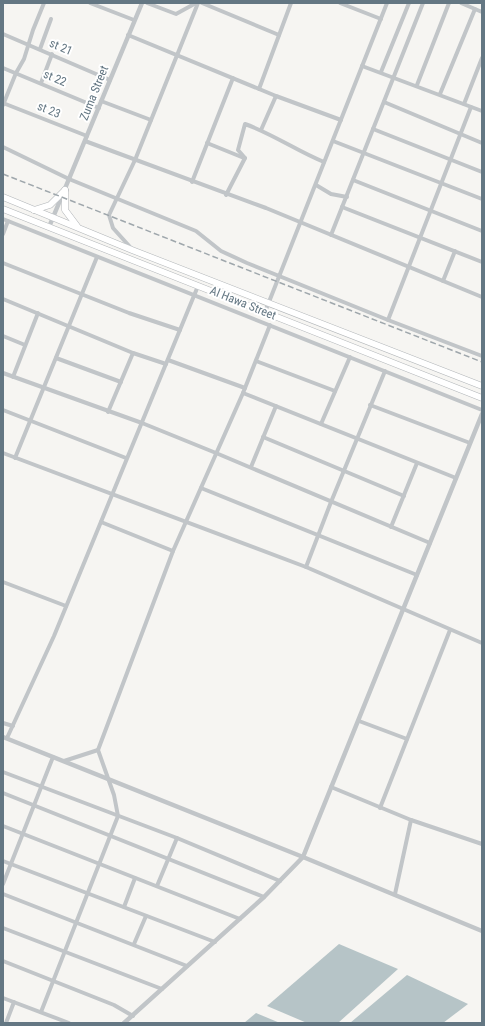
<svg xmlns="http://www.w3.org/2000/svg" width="485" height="1026" font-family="'Roboto Condensed',sans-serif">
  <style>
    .water { fill: #b6c4c7 }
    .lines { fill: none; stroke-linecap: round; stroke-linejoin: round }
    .trunk-casing { stroke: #b2b6b9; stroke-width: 7 }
    .minor { stroke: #c1c5c8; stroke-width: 4 }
    .tertiary { stroke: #c1c5c8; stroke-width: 4.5 }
    .trunk { stroke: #fff; stroke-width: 6 }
    .rail { stroke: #9fa7ac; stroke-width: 1.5; stroke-dasharray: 6 3; stroke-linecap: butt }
    .labels { text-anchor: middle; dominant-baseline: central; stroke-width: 4; stroke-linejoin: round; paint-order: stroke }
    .street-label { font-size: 12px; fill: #647783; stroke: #fff }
  </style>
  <rect width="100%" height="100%" fill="#f6f5f2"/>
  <g class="water">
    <polygon points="339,944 398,969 338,1023 307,1023 267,1006"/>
    <polygon points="407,975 468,1004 443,1023 350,1023"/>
    <polygon points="256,1013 280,1023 244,1023"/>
  </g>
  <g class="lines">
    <g class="trunk-casing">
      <g id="trunk">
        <polyline points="65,190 65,210 77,226"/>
        <polyline points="3,197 132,250 482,386"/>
        <polyline points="3,209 482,398"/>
        <polyline points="34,210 50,205 65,190"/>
      </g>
    </g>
    <g class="minor">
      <polyline points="90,3 134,20"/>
      <polyline points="147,3 176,14 196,3"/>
      <polyline points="202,3 279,35"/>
      <polyline points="340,3 381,19"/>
      <polyline points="461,3 482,12"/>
      <polyline points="3,34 110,80"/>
      <polyline points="128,35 276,96 341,120"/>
      <polyline points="40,49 51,19"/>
      <polyline points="362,66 482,111"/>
      <polyline points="3,68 99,108"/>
      <polyline points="381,72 409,3"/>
      <polyline points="41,83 52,54"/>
      <polyline points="417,85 449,3"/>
      <polyline points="259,89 291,3"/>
      <polyline points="440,94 475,9"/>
      <polyline points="101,101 151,120"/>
      <polyline points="384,102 482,143"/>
      <polyline points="3,103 87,136"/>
      <polyline points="464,104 482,58"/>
      <polyline points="3,105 16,73 24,59 33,30 44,3"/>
      <polyline points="373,129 482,172"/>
      <polyline points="261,130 276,96"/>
      <polyline points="85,141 266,208 482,297"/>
      <polyline points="333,141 482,199"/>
      <polyline points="207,143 244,158"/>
      <polyline points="3,147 69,179 196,231 221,251 247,263 388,320 482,356"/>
      <path d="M245,158L238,150L245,124C273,134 297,151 324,162"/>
      <polyline points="353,180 482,231"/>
      <polyline points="192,182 233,78"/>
      <polyline points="316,185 331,194 347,197"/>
      <polyline points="226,195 245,158"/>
      <polyline points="342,207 482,262"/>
      <polyline points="3,219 482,410"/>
      <polyline points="3,234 8,221"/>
      <polyline points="331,235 423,3"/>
      <polyline points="131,248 113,228 109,215 135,160 198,3"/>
      <polyline points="3,263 129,313 180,330"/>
      <polyline points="443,281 455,251"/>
      <polyline points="3,299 133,353 166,364"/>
      <polyline points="265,312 387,3"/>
      <polyline points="388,320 471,107"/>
      <polyline points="3,336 25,345"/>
      <polyline points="56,358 121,382"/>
      <polyline points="168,360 245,388"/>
      <polyline points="256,361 335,391"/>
      <polyline points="3,373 142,423 216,453 430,543"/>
      <polyline points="13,377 38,313"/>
      <polyline points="243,393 456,478"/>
      <polyline points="370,405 470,443"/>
      <polyline points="3,410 126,458"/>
      <polyline points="108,412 133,353"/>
      <polyline points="321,424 350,357"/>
      <polyline points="263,437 404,496"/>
      <polyline points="3,453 306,567 482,643"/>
      <polyline points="15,458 97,257"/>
      <polyline points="251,467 276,406"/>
      <polyline points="201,488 417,575"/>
      <polyline points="101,522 173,551"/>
      <polyline points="391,527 417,463"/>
      <polyline points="306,567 331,502 385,371"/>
      <polyline points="3,582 66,606"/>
      <polyline points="359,721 407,739"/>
      <polyline points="3,723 13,726"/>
      <polyline points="7,738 54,636 198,286"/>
      <polyline points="64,761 98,750"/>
      <polyline points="3,772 177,838 280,881"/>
      <polyline points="331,787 411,820 482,844"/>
      <polyline points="3,793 264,897"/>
      <polyline points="380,808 450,630"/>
      <polyline points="3,826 240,919"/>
      <polyline points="3,861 215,942"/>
      <polyline points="3,884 53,757"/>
      <polyline points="157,886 177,838"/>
      <polyline points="3,894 187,966"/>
      <polyline points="395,894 411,820"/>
      <polyline points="124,907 135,878"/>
      <polyline points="3,928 162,989"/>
      <polyline points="134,944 146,916"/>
      <polyline points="3,961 114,1005 133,1016"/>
      <polyline points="3,998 69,1023"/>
      <polyline points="41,1012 118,816 114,795 98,750 173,551 243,393 270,325"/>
      <polyline points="6,1023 14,1002"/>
    </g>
    <g class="tertiary">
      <polyline points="49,227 142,3"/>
      <polyline points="3,737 303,857 482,931"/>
      <polyline points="124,1023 264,897 303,857 482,414"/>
    </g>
    <use href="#trunk" class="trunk"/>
    <polyline class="rail" points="3,174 482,362"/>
  </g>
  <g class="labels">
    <g class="street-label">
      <text transform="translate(61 47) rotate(23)">st 21</text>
      <text transform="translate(55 78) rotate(23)">st 22</text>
      <text transform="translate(94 93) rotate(-68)">Zuma Street</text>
      <text transform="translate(49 110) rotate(22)">st 23</text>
      <text transform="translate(243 303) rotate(22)">Al Hawa Street</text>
    </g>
  </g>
  <rect width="485" height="1026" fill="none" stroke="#647783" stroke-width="8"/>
</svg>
